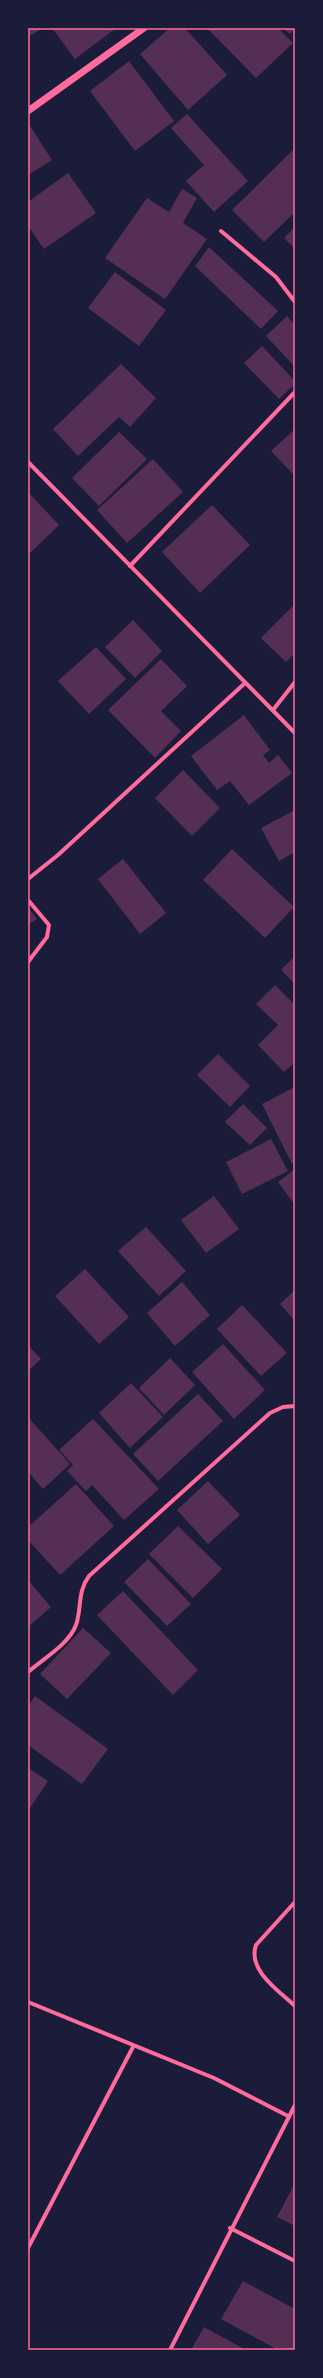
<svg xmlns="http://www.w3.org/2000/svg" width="323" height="2378" font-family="'Source Sans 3',sans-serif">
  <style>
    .building { fill: #542f53 }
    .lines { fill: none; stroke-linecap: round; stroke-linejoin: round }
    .minor { stroke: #ff6b9d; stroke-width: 4 }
    .tertiary { stroke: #ff6b9d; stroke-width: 7 }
    .neatline { fill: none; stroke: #ff6b9d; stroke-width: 1.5 }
  </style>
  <rect width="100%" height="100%" fill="#1b1b3a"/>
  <g class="building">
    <polygon points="28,28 43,28 28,37"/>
    <polygon points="52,28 116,28 75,59"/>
    <polygon points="170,28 185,28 227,75 188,110 140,54"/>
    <polygon points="207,28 278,28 293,43 256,78"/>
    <polygon points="283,28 295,28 295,29 290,34"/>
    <polygon points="129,61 174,121 135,151 90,91"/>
    <polygon points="187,114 248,181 214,212 186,181 204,165 171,128"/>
    <polygon points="30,126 52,160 28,175 28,127"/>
    <polygon points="295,148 295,212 264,242 232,210"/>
    <polygon points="68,173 96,213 44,249 28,226 28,202"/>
    <polygon points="182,189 197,198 183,223 207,239 165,299 105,258 147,198 169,212"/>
    <polygon points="295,227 295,249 284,238"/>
    <polygon points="209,247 278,311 261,329 195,266"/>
    <polygon points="115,272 166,310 139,346 88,308"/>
    <polygon points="287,316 295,325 295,367 266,336"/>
    <polygon points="262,346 295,381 295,384 279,399 244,363"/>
    <polygon points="121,364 156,398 130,427 119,417 78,456 53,429"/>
    <polygon points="295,429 295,476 271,451"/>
    <polygon points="119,432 147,459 99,506 72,478"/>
    <polygon points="153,459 183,492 127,543 97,510"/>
    <polygon points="28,492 59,525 28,555"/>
    <polygon points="212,505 250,545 200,593 162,552"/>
    <polygon points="295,604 295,653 286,662 261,638"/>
    <polygon points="133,620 162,651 135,678 105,647"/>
    <polygon points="96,647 126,679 89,714 58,681"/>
    <polygon points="161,659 187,686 161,711 181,731 155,758 108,710"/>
    <polygon points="244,715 270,750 263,755 269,763 278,755 292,773 249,805 230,781 217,790 191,756"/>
    <polygon points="183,770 220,808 192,836 155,798"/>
    <polygon points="295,810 295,852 279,861 261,828"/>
    <polygon points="232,849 294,907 265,938 203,880"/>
    <polygon points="123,859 166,913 140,934 98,879"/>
    <polygon points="28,907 37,919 28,925"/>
    <polygon points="295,956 295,984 281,970"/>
    <polygon points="275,985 295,1005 295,1062 284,1072 258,1045 278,1025 256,1004"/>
    <polygon points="218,1054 250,1086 230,1107 197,1075"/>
    <polygon points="295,1087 295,1163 292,1164 262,1104"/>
    <polygon points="243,1104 267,1128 250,1145 225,1122"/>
    <polygon points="271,1139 288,1171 242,1194 226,1162"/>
    <polygon points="295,1169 295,1205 278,1182"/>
    <polygon points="214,1196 239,1229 206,1253 181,1220"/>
    <polygon points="146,1227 186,1271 159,1296 118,1251"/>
    <polygon points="85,1269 129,1317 99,1344 55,1296"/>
    <polygon points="182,1282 210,1315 175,1346 147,1313"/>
    <polygon points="295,1290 295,1321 280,1304"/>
    <polygon points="242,1305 287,1353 261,1376 217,1329"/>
    <polygon points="223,1344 265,1390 234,1419 192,1372"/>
    <polygon points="28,1345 41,1359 28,1371"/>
    <polygon points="170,1358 195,1385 164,1415 139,1388"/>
    <polygon points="131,1383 163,1417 130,1448 99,1413"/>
    <polygon points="198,1394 223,1421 158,1481 133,1454"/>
    <polygon points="28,1417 70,1464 43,1489 28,1472"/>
    <polygon points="93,1419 159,1489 124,1520 92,1485 86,1491 67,1471 73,1465 59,1450"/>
    <polygon points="208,1481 240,1515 208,1544 177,1510"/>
    <polygon points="76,1484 114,1526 60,1575 28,1540 28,1527"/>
    <polygon points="178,1526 222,1569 193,1598 149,1554"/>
    <polygon points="148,1559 191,1604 167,1626 124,1582"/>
    <polygon points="28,1580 51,1607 28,1627"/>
    <polygon points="123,1591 198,1670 173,1695 97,1615"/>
    <polygon points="83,1628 111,1653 67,1699 40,1674"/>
    <polygon points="35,1696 108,1749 82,1784 28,1745 28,1706"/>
    <polygon points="28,1768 48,1781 28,1811"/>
    <polygon points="295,2183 295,2226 277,2217"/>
    <polygon points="243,2281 295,2309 295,2350 278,2350 221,2319"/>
    <polygon points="204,2327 246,2350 191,2350"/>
  </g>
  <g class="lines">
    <g class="minor">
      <polyline points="221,231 276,277 295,302"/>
      <polyline points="28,462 295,733"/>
      <polyline points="130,566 295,392"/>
      <polyline points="273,710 295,682"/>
      <polyline points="28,879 58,855 245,683"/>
      <polyline points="28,900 49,925 47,937 28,962"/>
      <path d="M28,1672C43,1659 69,1644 76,1625C82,1608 77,1592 89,1576L270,1413L283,1407L295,1406"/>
      <path d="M295,1902L256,1945C247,1970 279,1991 295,2006"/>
      <polyline points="28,2002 214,2078 288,2116"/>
      <polyline points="230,2228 295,2261"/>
      <polyline points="28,2248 133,2047"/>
      <polyline points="170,2350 295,2105"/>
    </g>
    <polyline class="tertiary" points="28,111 144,28"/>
  </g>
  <rect width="323" height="2378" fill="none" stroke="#1b1b3a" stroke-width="58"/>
  <rect x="29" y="29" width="265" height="2320" class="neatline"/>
</svg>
